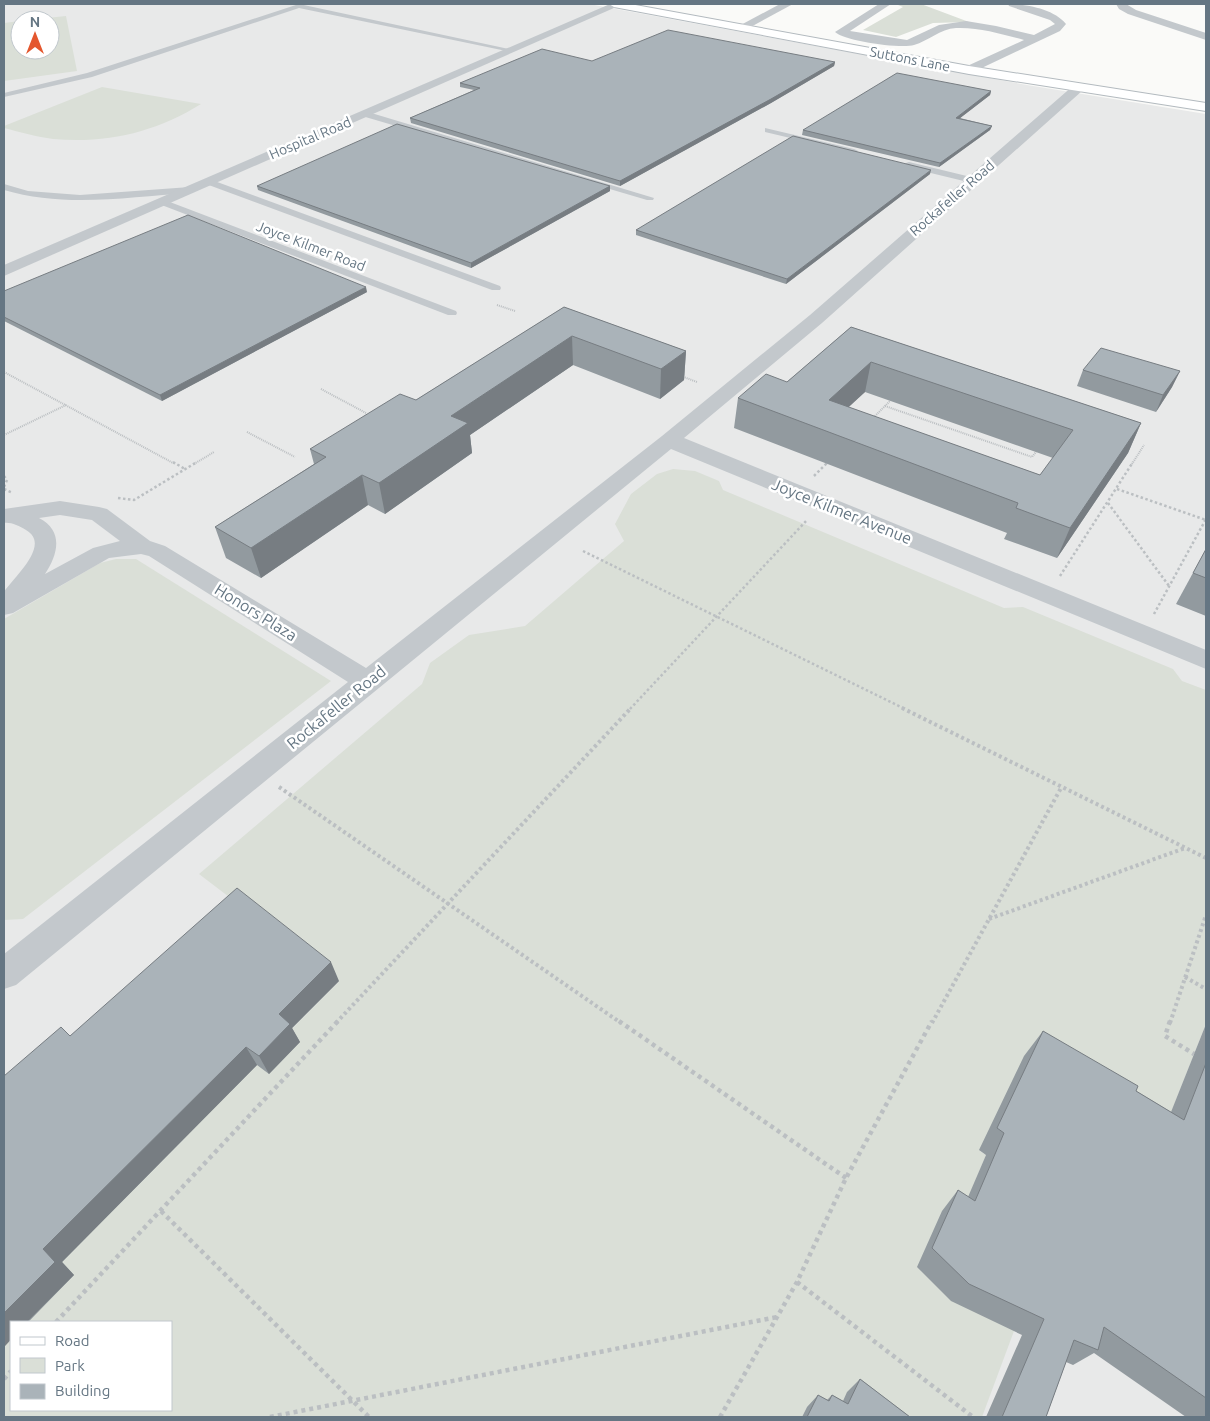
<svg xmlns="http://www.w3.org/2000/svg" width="1210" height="1421" font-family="Ubuntu,sans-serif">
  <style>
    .built { fill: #e8e9e9; fill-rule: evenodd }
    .green { fill: #dadfd7; fill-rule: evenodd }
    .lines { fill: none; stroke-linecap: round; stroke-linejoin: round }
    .secondary-casing { stroke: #b3babf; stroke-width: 2 }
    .path-far3 { stroke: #bbbfc2; stroke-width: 2; stroke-dasharray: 1 1; stroke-linecap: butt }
    .path-far2 { stroke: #bbbfc2; stroke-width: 2.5; stroke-dasharray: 2.5 2.5; stroke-linecap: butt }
    .path-far1 { stroke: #bbbfc2; stroke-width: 4; stroke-dasharray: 3 3; stroke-linecap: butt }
    .path { stroke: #bbbfc2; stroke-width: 4.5; stroke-dasharray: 4 4; stroke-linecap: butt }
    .lane { fill: #c3c8cc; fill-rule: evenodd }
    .street { fill: #c3c8cc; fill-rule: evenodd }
    .secondary { fill: #fff; fill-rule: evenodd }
    .wall { fill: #929a9f; fill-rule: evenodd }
    .shaded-wall { fill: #777d82 }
    .building { fill: #aab3b9; stroke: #777d82; fill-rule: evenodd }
    .labels { text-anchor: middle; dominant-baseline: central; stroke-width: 5; stroke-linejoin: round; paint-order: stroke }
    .far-street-label { font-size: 14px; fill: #657683; stroke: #fff }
    .street-label { font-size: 16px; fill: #657683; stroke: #fff }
  </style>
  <rect width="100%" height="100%" fill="#fafaf8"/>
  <path class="built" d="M4,4H589L1027,85L1206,114V1417H4ZM20,20H50V50H20ZM11,1322H171V1410H11Z"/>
  <g class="green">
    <polygon points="900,4 921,4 969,22 933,23 896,37 863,30 903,7 898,5"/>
    <polygon points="66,16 77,71 4,81 4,23 20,21 20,50 50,50 50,20 28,20"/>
    <path d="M102,87L201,104C156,132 107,144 53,139C37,137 20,132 4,128V126Z"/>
    <path d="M673,469L695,471L719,481L723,490L1004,608L1023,607L1173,669L1182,681L1206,690V1024L1159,1143L980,1151L986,1155L972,1189L1014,1331L982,1417H835L807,1407L802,1417H4V1320L339,981L199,874L422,684L430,663L469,635L525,626L624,541L615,524L631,494L657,474ZM11,1322H171V1410H11Z"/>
    <polygon points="116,559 136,559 331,681 23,919 4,920 4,619 100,563"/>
  </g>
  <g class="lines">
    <g class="secondary-casing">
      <polygon id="secondary" points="609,4 630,4 969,66 1206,103 1206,111 969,74 614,7"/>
    </g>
    <g class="path-far3">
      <polyline points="497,305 515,311"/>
      <polyline points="4,372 175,464"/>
      <polyline points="681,376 697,382"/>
      <polyline points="321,389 366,413"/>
      <polyline points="885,406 1032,457 1039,448"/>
      <polyline points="872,419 890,401"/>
      <polyline points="247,432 295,457"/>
      <polyline points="4,435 66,405"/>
      <polyline points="194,464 214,452"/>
      <polyline points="826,464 829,461"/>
      <polyline points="1132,464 1144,445"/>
    </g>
    <g class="path-far2">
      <polyline points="173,462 185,469"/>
      <polyline points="4,476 7,480 4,487"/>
      <polyline points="814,476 828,462"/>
      <polyline points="4,489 13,493"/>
      <polyline points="1117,489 1206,520"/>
      <polyline points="118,498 134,500 197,462"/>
      <polyline points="1108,503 1169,586"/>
      <polyline points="583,551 905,709"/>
      <polyline points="1060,576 1133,462"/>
      <polyline points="1154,614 1206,519"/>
      <polyline points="630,709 807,520"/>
    </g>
    <g class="path-far1">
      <polyline points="902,708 1206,858"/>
      <polyline points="279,787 621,1023"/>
      <polyline points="989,919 1185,848"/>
      <polyline points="1185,977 1206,989"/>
      <polyline points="336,1023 631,708"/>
      <polyline points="932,1023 1061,788"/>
      <polyline points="1170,1023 1206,915"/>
    </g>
    <g class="path">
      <polyline points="619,1021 846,1178"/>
      <polyline points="1170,1021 1165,1036 1194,1054"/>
      <polyline points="161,1211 369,1417"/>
      <polyline points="797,1282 973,1417"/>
      <polyline points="56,1322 338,1021"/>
      <polyline points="4,1379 11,1371"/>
      <polyline points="270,1417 777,1317"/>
      <polyline points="720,1417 797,1282 846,1178 932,1021"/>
    </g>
    <g class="lane">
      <polygon points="299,4 514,50 511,52 299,8 92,77 4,97 4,93 87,73"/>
      <polygon points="362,112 368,112 654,198 653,200 647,200 362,116"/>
      <polygon points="765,128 854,149 858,151 854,153 765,132"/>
      <polygon points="909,162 975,178 976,180 972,183 906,167 906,163"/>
      <polygon points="209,179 500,286 501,288 500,290 492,290 206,184 206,180"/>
      <path d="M4,184L28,191L80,195L190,187L194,190L190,193C128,197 64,208 4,190Z"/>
      <polygon points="162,199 456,311 457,313 456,315 448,315 159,204 157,202"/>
    </g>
    <g class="street">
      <polygon points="610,4 623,4 4,276 4,265"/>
      <polygon points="780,4 793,4 747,29 739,29 737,27"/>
      <path d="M879,4H891L850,31L907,40L939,25L966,21L996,26L1034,35L1055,24L1050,20L1009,6L1008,4C1026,4 1054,9 1066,24L1060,31L969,74L963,70L965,67L1024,40C1002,34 979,27 956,28C940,29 928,41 914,45C901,49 844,41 835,32Z"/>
      <polygon points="1116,4 1126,4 1136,10 1206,33 1206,40 1128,14 1119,9"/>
      <path d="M1078,84L1084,88L1082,91L822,323L684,438L1206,650V669L671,449L16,985L4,989V954L348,682L149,556L141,554L109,558L13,613L4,615V592C13,578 52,545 26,530C19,526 11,522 4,523V509L60,501L99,507L107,509L150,541L165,546L366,668L662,436L810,315L1074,85ZM60,515L92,520L120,541L93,548L45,574C58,554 64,531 39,518Z"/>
    </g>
    <use href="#secondary" class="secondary"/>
  </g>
  <g class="wall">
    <polygon points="592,61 835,62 834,66 771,103 620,186 411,123 410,118 474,90 460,87 460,83"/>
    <polygon points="991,91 990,95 960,118 992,126 990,130 939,167 802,135 803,130"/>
    <polygon points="930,174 786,284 636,235 636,230"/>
    <polygon points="257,186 610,186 610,191 471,268 258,190"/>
    <polygon points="4,291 367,292 162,401 4,321"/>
    <polygon points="564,307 686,351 684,380 660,399 573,365 470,435 472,453 385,514 368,505 261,578 226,558 215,527 314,464 310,449 416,400"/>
    <path d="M851,327L1141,423L1128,453L1057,558L1004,539L1007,533L734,428L738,398L787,382ZM865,392L1053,458L1040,475L848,407Z"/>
    <polygon points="1083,370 1180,371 1172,387 1156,412 1077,386"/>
    <polygon points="1206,549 1206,616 1176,604"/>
    <polygon points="339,981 292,1028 300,1042 269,1074 257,1065 62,1262 74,1275 4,1347 4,1076 70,1036"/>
    <polygon points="1206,1024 1206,1417 1186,1417 1094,1353 1073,1365 1066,1362 1046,1417 986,1417 1022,1335 951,1301 917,1267 942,1211 958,1190 968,1197 986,1155 979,1150 1024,1056 1043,1031 1136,1091 1171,1112"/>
    <polygon points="860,1379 910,1417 802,1417 807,1407 818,1395 827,1400 832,1395 843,1401 847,1392"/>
  </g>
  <g class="shaded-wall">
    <polygon points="835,62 834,66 771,103 620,186 620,181"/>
    <polygon points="991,91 990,95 955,122 956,118"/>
    <polygon points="992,126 990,130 939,167 940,163"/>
    <polygon points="931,170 930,174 786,284 787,279"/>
    <polygon points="610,186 610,191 471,268 471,263"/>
    <polygon points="366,287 367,292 162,401 160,395"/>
    <polygon points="572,336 573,365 470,435 472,453 385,514 379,483 451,416"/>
    <polygon points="686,351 684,380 660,399 661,369"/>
    <polygon points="871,362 865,392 824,430 829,400"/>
    <polygon points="1180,371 1172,387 1156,412 1163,395"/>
    <polygon points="1141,423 1128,453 1057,558 1070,528"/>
    <polygon points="362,475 368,505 261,578 251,548"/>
    <polygon points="331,962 339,981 292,1028 300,1042 269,1074 259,1056 279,1014"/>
    <polygon points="246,1047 257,1065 62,1262 74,1275 27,1322 11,1322 11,1339 4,1347 4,1313 43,1249"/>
  </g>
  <g class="building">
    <polygon points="668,30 835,62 771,99 620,181 410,118 480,88 460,83 542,49 592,61"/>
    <polygon points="897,73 991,91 956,118 992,126 940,163 803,130"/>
    <polygon points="397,124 610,186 471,263 257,186"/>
    <polygon points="793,136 931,170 787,279 636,230"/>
    <polygon points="188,215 366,287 160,395 4,317 4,291"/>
    <polygon points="564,307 686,351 661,369 572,336 451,416 468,423 379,483 362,475 251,548 215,527 326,457 310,449 400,394 416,400"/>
    <path d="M851,327L1141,423L1070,528L1016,508L1018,503L738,398L766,374L787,382ZM871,362L1073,430L1040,475L829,400Z"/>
    <polygon points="1101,348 1180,371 1163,395 1083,370"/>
    <polygon points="1206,549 1206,578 1193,573"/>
    <polygon points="237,888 331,962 279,1014 290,1024 259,1056 246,1047 43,1249 55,1262 4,1313 4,1076 61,1027 70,1036"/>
    <polygon points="1043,1031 1138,1086 1136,1091 1184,1120 1206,1063 1206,1398 1104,1327 1098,1350 1074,1340 1046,1417 1002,1417 1044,1319 969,1284 932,1248 958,1190 975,1201 1004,1133 997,1128"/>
    <polygon points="860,1379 910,1417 807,1417 818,1395 829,1401 832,1395 848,1404"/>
  </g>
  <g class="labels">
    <g class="far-street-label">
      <text transform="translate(910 59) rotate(11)">Suttons Lane</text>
      <text transform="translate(310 138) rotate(-23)">Hospital Road</text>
      <text transform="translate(952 198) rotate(-41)">Rockafeller Road</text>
      <text transform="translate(311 246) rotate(21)">Joyce Kilmer Road</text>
    </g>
    <g class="street-label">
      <text transform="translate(842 511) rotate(22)">Joyce Kilmer Avenue</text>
      <text transform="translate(256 612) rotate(32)">Honors Plaza</text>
      <text transform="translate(336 707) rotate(-39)">Rockafeller Road</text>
    </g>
  </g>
  <rect width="1210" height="1421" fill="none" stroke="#657683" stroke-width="10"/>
  <rect x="10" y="1321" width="162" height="90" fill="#ffffff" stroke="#c1c8cd"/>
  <rect x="20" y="1337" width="25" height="8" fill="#ffffff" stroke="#c1c8cd"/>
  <text x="55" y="1346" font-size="15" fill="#657683">Road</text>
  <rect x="20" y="1358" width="25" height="15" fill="#dadfd7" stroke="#c1c8cd"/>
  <text x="55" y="1371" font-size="15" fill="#657683">Park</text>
  <rect x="20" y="1384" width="25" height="15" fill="#aab3b9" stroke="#c1c8cd"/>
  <text x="55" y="1396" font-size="15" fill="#657683">Building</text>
  <g transform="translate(35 35)"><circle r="24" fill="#ffffff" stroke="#c1c8cd"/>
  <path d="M0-4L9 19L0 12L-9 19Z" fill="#e4572e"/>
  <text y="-8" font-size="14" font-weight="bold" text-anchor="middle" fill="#657683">N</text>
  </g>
</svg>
